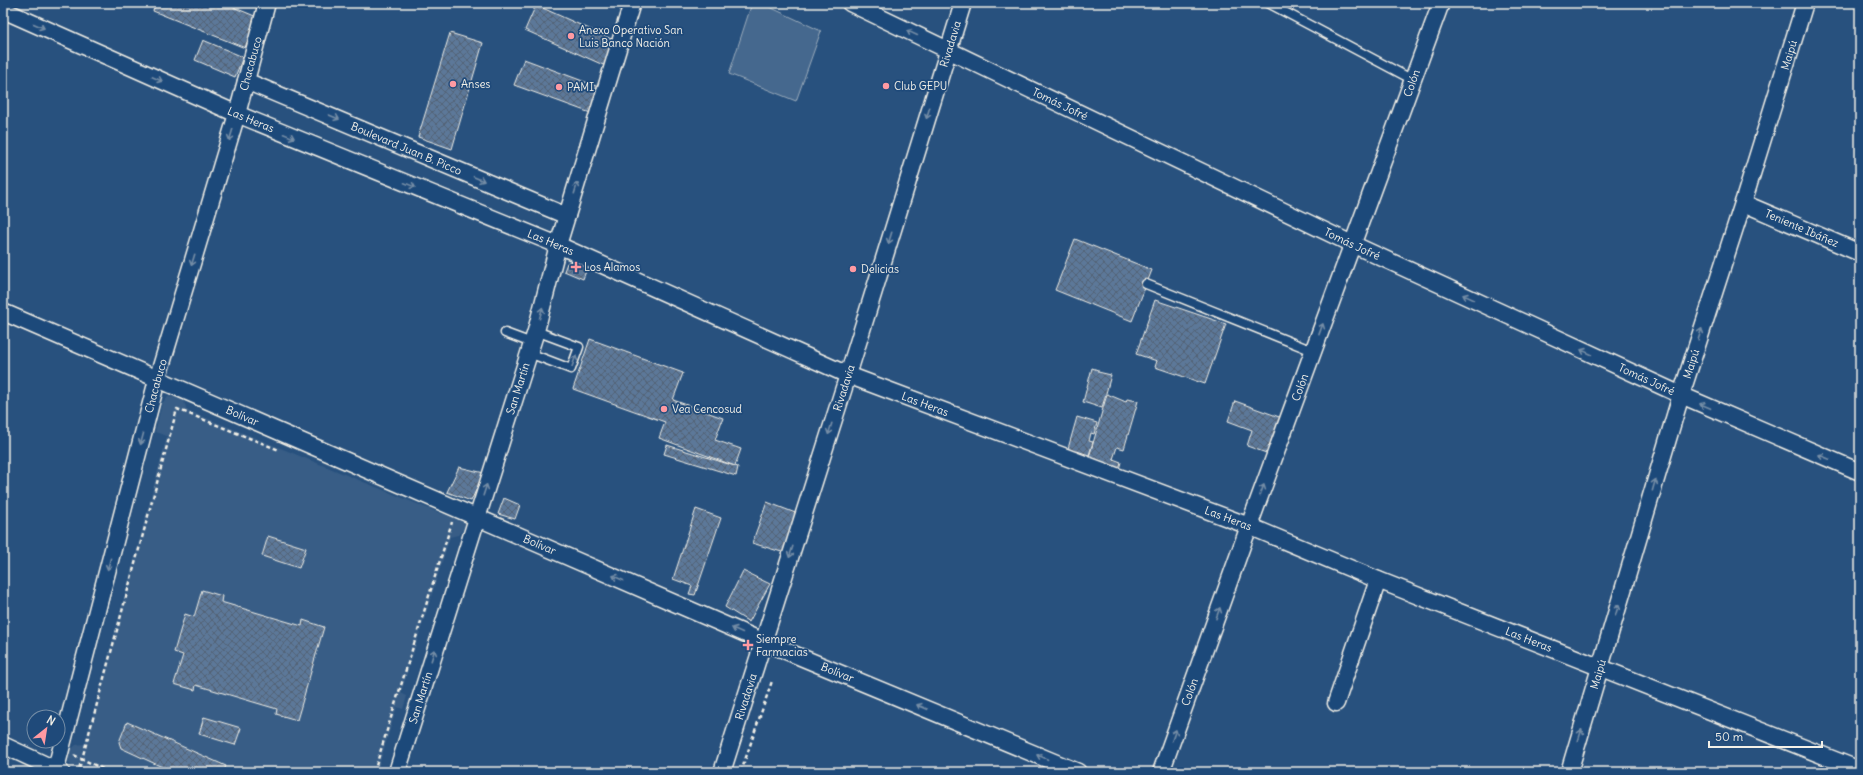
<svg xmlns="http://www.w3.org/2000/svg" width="1863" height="775" font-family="Delius,sans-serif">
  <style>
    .built { fill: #375d86 }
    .grass { fill: #45688e; stroke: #9cacbb }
    .building { fill: url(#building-cross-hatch); stroke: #f4f1e8 }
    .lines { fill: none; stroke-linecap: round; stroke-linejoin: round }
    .service-casing { stroke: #f4f1e8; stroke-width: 11 }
    .minor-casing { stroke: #f4f1e8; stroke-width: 19 }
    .path { stroke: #f4f1e8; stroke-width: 2.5; stroke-dasharray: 4 3; stroke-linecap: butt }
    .service { stroke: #1f4a7a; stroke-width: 8 }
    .minor { stroke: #1f4a7a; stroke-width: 16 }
    .oneway { stroke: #748da6 }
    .poi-dot { fill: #ff9aa2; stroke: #1f4a7a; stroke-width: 1.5 }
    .labels { text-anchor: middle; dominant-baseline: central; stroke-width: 3.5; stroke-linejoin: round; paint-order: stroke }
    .poi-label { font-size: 11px; fill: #f4f1e8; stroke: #1f4a7a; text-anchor: start }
    .street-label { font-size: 11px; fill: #f4f1e8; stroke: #1f4a7a }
  </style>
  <defs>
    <pattern id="building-cross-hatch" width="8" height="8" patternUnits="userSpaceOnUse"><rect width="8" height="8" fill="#5b7899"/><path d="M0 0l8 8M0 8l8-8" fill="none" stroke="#536274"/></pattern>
  </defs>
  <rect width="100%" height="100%" fill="#28517e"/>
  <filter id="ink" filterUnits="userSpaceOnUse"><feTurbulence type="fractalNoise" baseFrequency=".025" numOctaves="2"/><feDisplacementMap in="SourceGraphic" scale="8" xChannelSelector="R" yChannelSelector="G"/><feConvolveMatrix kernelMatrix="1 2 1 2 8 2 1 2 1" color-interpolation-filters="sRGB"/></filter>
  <g filter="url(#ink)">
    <polygon class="built" points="168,397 177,397 181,399 184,402 187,410 442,514 446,512 464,520 465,525 461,533 458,535 450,537 401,693 407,696 403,709 397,707 377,772 105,772 91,766 80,770 72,767 69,763 68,755 70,750 76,745 85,744 167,436 155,432 162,403"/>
    <polygon class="grass" points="752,3 761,3 821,31 796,101 729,74"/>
    <g class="building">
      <polygon points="156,3 223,3 257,17 245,48 153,11"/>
      <polygon points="536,5 618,42 610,68 525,30"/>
      <polygon points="450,33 483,43 452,149 418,137"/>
      <polygon points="203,40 243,57 235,77 195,60"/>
      <polygon points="524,59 604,89 596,115 514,85"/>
      <polygon points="1075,239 1152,270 1132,321 1055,290"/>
      <polygon points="578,258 589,263 583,279 564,271 567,263"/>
      <polygon points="1155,300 1226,324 1205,384 1155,367 1157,361 1136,354"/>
      <polygon points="590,339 683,373 673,400 723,418 715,440 741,449 735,466 659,438 665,422 573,389"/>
      <polygon points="1092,368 1098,370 1098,372 1111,375 1102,408 1083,402"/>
      <polygon points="1107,394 1126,402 1127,399 1138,401 1124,449 1117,447 1113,459 1121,462 1119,469 1088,461"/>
      <polygon points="1235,401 1282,418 1269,454 1247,446 1252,430 1228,421"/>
      <polygon points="1077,417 1097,423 1094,434 1091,433 1089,441 1093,442 1089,455 1077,451 1076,455 1067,452"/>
      <polygon points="667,445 738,467 736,476 664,454"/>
      <polygon points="459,467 484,473 471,501 447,492"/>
      <polygon points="504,498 520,505 515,519 498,514"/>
      <polygon points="767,502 798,514 785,553 752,543"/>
      <polygon points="696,509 721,518 695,595 689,594 692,586 673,579"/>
      <polygon points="268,536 306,548 299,568 262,556"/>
      <polygon points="743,571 770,584 749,622 725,607"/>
      <polygon points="202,590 222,596 221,602 302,626 303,620 324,627 297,720 276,714 277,709 196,685 195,690 174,684 183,655 174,652 185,614 194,617"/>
      <polygon points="204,717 241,728 235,745 199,734"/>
      <polygon points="127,722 226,766 223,772 173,772 121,748 119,742"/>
    </g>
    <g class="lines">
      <g class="service-casing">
        <g id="service">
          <polyline points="1268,3 1413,80"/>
          <polyline points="1146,284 1313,351"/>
          <polyline points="505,333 532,343"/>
          <polyline points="529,353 571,369 579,347 536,331"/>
        </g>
      </g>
      <g class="minor-casing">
        <g id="minor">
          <path id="s1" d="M850,3L1352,244L1681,395L1860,472"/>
          <path id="s2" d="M3,10L237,114L558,245L848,375L1249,526L1378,580L1860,770"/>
          <path id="s3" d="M246,81L567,216"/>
          <path id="s4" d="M1743,203L1860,253"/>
          <path id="s5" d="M3,312L762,641L1078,772"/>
          <polyline points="1336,703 1378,580"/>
          <polyline points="3,745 61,772"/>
          <path id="s6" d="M55,772L157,380L237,114L267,3"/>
          <path id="s7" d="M397,772L536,331L558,245L632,3"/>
          <path id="s8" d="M722,772L848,375L963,3"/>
          <path id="s9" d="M1161,772L1249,526L1441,3"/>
          <path id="s10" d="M1569,772L1681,395L1743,203L1805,3"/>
        </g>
      </g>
      <g class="path">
        <polyline points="74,755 82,759 78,772"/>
        <polyline points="109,772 82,759 177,409 279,450"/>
        <polyline points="374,772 452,522"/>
        <polyline points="741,772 772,681"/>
      </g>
      <use href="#service" class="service"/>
      <use href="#minor" class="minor"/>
    </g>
    <defs><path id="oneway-shaft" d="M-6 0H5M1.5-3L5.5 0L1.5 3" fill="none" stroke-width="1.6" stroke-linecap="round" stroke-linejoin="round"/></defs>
    <g class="oneway">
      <use href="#oneway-shaft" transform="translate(39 26) rotate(24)"/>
      <use href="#oneway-shaft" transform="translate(912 33) rotate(-155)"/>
      <use href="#oneway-shaft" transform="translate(157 79) rotate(24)"/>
      <use href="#oneway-shaft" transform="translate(928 113) rotate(107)"/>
      <use href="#oneway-shaft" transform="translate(334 117) rotate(23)"/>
      <use href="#oneway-shaft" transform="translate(231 135) rotate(107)"/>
      <use href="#oneway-shaft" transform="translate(289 136) rotate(22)"/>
      <use href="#oneway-shaft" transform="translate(479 179) rotate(23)"/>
      <use href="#oneway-shaft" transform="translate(410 185) rotate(22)"/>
      <use href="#oneway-shaft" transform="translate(576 188) rotate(-73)"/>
      <use href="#oneway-shaft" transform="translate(890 238) rotate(107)"/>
      <use href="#oneway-shaft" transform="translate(193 260) rotate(107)"/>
      <use href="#oneway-shaft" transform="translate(1468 297) rotate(-155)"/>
      <use href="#oneway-shaft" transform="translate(541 313) rotate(-75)"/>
      <use href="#oneway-shaft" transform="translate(1321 329) rotate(-70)"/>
      <use href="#oneway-shaft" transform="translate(1700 334) rotate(-72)"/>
      <use href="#oneway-shaft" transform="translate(1586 352) rotate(-155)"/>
      <use href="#oneway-shaft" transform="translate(574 361) rotate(-71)"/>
      <use href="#oneway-shaft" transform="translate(1705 406) rotate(-157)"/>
      <use href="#oneway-shaft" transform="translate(830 429) rotate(108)"/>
      <use href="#oneway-shaft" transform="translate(142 439) rotate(105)"/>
      <use href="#oneway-shaft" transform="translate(1824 457) rotate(-157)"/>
      <use href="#oneway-shaft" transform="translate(1654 485) rotate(-74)"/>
      <use href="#oneway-shaft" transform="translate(485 490) rotate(-72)"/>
      <use href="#oneway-shaft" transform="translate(1262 490) rotate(-70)"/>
      <use href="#oneway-shaft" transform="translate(791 552) rotate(108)"/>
      <use href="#oneway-shaft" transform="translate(109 564) rotate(105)"/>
      <use href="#oneway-shaft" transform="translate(618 578) rotate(-156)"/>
      <use href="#oneway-shaft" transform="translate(1617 610) rotate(-74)"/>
      <use href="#oneway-shaft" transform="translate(1218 613) rotate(-70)"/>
      <use href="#oneway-shaft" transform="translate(737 630) rotate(-156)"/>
      <use href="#oneway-shaft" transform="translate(433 655) rotate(-73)"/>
      <use href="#oneway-shaft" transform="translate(922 707) rotate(-157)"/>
      <use href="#oneway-shaft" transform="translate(1174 735) rotate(-70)"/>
      <use href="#oneway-shaft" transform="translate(1580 735) rotate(-73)"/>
      <use href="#oneway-shaft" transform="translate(1042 757) rotate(-157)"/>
    </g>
  </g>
  <g class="poi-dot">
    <circle cx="571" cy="36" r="4"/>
    <circle cx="453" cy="84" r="4"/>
    <circle cx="886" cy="86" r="4"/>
    <circle cx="559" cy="87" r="4"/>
    <path d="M574 261h4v4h4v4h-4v4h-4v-4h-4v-4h4z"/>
    <circle cx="853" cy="269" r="4"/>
    <circle cx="664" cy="409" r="4"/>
    <path d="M746 639h4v4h4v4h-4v4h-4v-4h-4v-4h4z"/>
  </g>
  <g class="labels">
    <g class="poi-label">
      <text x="579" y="30">Anexo Operativo San<tspan x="579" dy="13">Luis Banco Nación</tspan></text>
      <text x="461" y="84">Anses</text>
      <text x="894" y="86">Club GEPU</text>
      <text x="567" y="87">PAMI</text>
      <text x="584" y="267">Los Alamos</text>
      <text x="861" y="269">Delicias</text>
      <text x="672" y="409">Vea Cencosud</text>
      <text x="756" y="639">Siempre<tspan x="756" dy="13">Farmacias</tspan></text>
    </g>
    <g class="street-label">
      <text stroke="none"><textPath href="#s8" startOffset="763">Rivadavia</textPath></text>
      <text stroke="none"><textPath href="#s10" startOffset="750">Maipú</textPath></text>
      <text stroke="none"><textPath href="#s6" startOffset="735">Chacabuco</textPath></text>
      <text stroke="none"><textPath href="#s9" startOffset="733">Colón</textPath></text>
      <text stroke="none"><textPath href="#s1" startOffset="233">Tomás Jofré</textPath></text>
      <text stroke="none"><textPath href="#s2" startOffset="271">Las Heras</textPath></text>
      <text stroke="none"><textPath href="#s3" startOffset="174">Boulevard Juan B. Picco</textPath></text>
      <text stroke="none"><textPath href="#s4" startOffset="64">Teniente Ibáñez</textPath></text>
      <text stroke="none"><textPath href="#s2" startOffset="595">Las Heras</textPath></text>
      <text stroke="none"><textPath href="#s1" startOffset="557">Tomás Jofré</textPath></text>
      <text stroke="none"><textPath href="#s10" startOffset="426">Maipú</textPath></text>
      <text stroke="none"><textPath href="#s1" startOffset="881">Tomás Jofré</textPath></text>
      <text stroke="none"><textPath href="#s6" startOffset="399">Chacabuco</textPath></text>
      <text stroke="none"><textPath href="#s9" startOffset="409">Colón</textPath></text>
      <text stroke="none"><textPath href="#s7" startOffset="402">San Martín</textPath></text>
      <text stroke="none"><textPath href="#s8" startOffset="403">Rivadavia</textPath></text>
      <text stroke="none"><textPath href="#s2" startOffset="1003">Las Heras</textPath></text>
      <text stroke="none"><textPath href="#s5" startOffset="261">Bolívar</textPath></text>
      <text stroke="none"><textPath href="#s2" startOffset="1327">Las Heras</textPath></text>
      <text stroke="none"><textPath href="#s5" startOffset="585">Bolívar</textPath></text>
      <text stroke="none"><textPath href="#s2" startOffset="1651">Las Heras</textPath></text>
      <text stroke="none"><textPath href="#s5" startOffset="909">Bolívar</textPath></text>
      <text stroke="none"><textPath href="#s10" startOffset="102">Maipú</textPath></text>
      <text stroke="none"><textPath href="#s9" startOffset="85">Colón</textPath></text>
      <text stroke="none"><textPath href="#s7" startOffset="78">San Martín</textPath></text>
      <text stroke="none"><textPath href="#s8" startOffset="79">Rivadavia</textPath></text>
    </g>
  </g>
  <rect width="1863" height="775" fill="none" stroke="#1f4a7a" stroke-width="16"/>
  <rect x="8" y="8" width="1847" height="759" fill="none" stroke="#f4f1e8" stroke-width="1.5" filter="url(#ink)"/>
  <g transform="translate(46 729) rotate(30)"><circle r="19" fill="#1f4a7a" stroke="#748da6"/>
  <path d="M0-3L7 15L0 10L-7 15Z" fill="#ff9aa2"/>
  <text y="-6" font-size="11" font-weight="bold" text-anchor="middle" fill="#f4f1e8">N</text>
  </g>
  <path d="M1709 741v6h113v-6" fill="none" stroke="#f4f1e8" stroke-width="2"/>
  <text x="1715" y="741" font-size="12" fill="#f4f1e8" stroke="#1f4a7a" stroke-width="3" paint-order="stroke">50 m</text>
</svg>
